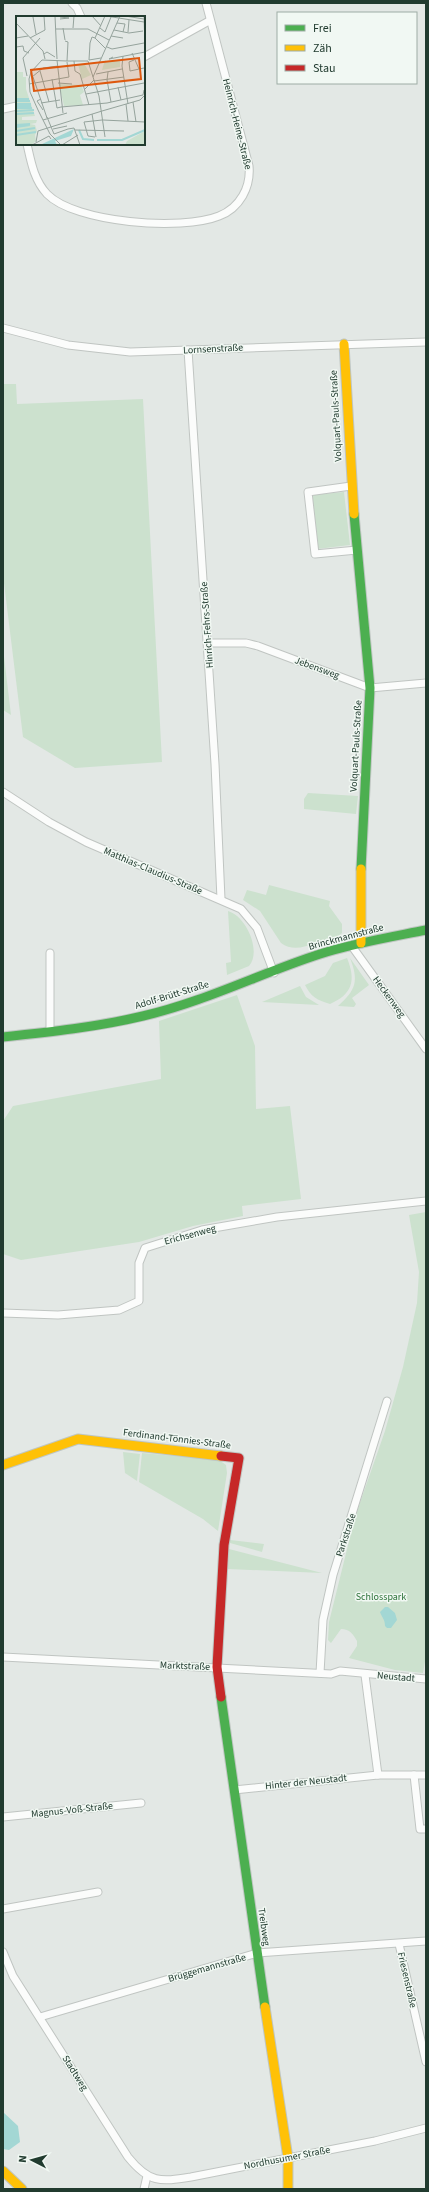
<svg xmlns="http://www.w3.org/2000/svg" width="429" height="2192" font-family="'Source Sans 3',sans-serif">
  <style>
    .green { fill: #cce1ce }
    .water { fill: #a3d7d4 }
    .lines { fill: none; stroke-linecap: round; stroke-linejoin: round }
    .street-casing { stroke: #c0c5c2; stroke-width: 9 }
    .fast-casing { stroke: #bfc6c2; stroke-width: 11 }
    .slow-casing { stroke: #bfc6c2; stroke-width: 11 }
    .jam-casing { stroke: #bfc6c2; stroke-width: 11 }
    .street { stroke: #fbfcfb; stroke-width: 7 }
    .fast { stroke: #4caf50; stroke-width: 9 }
    .slow { stroke: #ffc107; stroke-width: 9 }
    .jam { stroke: #c62828; stroke-width: 9 }
    .labels { text-anchor: middle; dominant-baseline: central; stroke-width: 3; stroke-linejoin: round; paint-order: stroke }
    .street-label { font-size: 10px; fill: #213b2f; stroke: #f1f8f3 }
    .park-label { font-size: 10px; fill: #2c7239; stroke: #f1f8f3 }
    .inset-river { fill: none; stroke: #a3d7d4; stroke-width: 2 }
    .inset-road { fill: none; stroke: #95a39c; stroke-width: 1 }
    .view { fill: #de580e; fill-opacity: 0.15; stroke: #de580e; stroke-width: 2 }
    .inset-edge { fill: none; stroke: #213b2f; stroke-width: 2 }
  </style>
  <rect width="100%" height="100%" fill="#e3e8e5"/>
  <g class="green">
    <polygon points="3,384 16,384 17,404 143,399 162,762 75,768 23,737 3,575"/>
    <polygon points="344,492 350,545 317,549 312,495"/>
    <polygon points="3,648 11,715 3,710"/>
    <polygon points="308,793 358,796 356,814 304,809 304,799"/>
    <path d="M269,885L330,901L329,906L342,924V933L337,937C318,939 298,956 281,943L260,911L243,900L247,890L266,895Z"/>
    <path d="M228,911C246,916 262,951 249,966L227,975L226,963L231,962Z"/>
    <path d="M347,958C356,980 353,994 330,1004C317,1000 311,997 305,985L325,976L333,963Z"/>
    <path d="M350,958L369,985L352,998L356,1004L354,1007L338,1006C356,990 359,981 350,958Z"/>
    <polygon points="300,986 306,997 319,1005 262,1002"/>
    <polygon points="237,995 255,1046 256,1109 290,1106 301,1199 242,1206 243,1216 193,1226 139,1242 21,1260 3,1254 3,1121 13,1106 161,1079 159,1021"/>
    <path d="M426,1212V1656L423,1673L395,1670L349,1658L357,1646V1641C353,1634 350,1629 341,1629L331,1643L328,1640L329,1622L355,1517L385,1431L403,1367L417,1303L419,1272L409,1215Z"/>
    <polygon points="123,1452 140,1454 137,1481 125,1473"/>
    <polygon points="142,1453 219,1460 226,1465 227,1473 218,1531 203,1519 139,1482"/>
    <polygon points="230,1540 264,1544 262,1552 230,1543"/>
    <polygon points="229,1549 322,1573 228,1569"/>
  </g>
  <g class="water">
    <path d="M385,1607H388L395,1613L397,1620L391,1628H387L385,1626C385,1619 382,1618 380,1612Z"/>
    <polygon points="3,2112 18,2126 20,2142 9,2150 3,2149"/>
  </g>
  <g class="lines">
    <g class="street-casing">
      <g id="street">
        <polyline points="72,3 77,8 81,17"/>
        <polyline points="144,57 209,21"/>
        <polyline points="3,109 17,106"/>
        <path d="M27,144C31,162 34,180 47,194C75,223 182,231 219,216C240,208 251,187 249,166L206,3"/>
        <polyline points="3,328 68,345 130,352 426,342"/>
        <polyline points="188,350 215,764 221,899"/>
        <polyline points="351,486 308,492 315,554 357,550"/>
        <polyline points="208,643 246,643 258,646 370,688 426,683"/>
        <polyline points="3,792 49,822 86,842 241,909 257,928 274,973"/>
        <polyline points="351,945 426,1049"/>
        <polyline points="50,953 50,1032"/>
        <polyline points="3,1313 58,1315 119,1310 139,1301 139,1263 145,1248 202,1230 277,1217 426,1201"/>
        <polyline points="3,1657 331,1674 340,1671 426,1679"/>
        <polyline points="320,1673 323,1620 333,1575 387,1401"/>
        <polyline points="365,1675 378,1775"/>
        <polyline points="414,1775 420,1829 426,1829"/>
        <polyline points="234,1790 378,1775 426,1775"/>
        <polyline points="3,1817 141,1803"/>
        <polyline points="3,1909 98,1892"/>
        <polyline points="399,1944 426,2062"/>
        <path d="M3,1952L13,1976L128,2157C149,2183 160,2182 191,2177L375,2141L426,2128"/>
        <polyline points="40,2017 257,1953 426,1941"/>
        <polyline points="144,2189 147,2176"/>
      </g>
    </g>
    <g class="fast-casing">
      <g id="fast">
        <polyline points="354,514 370,688 361,869"/>
        <path d="M3,1037C50,1032 97,1027 143,1016C204,1002 261,973 320,954C354,943 391,937 426,930"/>
        <polyline points="221,1697 265,2007"/>
      </g>
    </g>
    <g class="slow-casing">
      <g id="slow">
        <polyline points="344,344 354,514"/>
        <polyline points="361,869 361,943"/>
        <polyline points="3,1465 78,1439 221,1456"/>
        <polyline points="265,2007 288,2158 288,2189"/>
        <polyline points="3,2171 22,2189"/>
      </g>
    </g>
    <g class="jam-casing">
      <polyline id="jam" points="221,1456 239,1458 224,1545 217,1667 221,1697"/>
    </g>
    <use href="#street" class="street"/>
    <use href="#fast" class="fast"/>
    <use href="#slow" class="slow"/>
    <use href="#jam" class="jam"/>
  </g>
  <g class="labels">
    <g class="street-label">
      <text transform="translate(237 124) rotate(76)">Heinrich-Heine-Straße</text>
      <text transform="translate(213 349) rotate(-3)">Lornsenstraße</text>
      <text transform="translate(336 416) rotate(-93)">Volquart-Pauls-Straße</text>
      <text transform="translate(207 625) rotate(-94)">Hinrich-Fehrs-Straße</text>
      <text transform="translate(317 668) rotate(20)">Jebensweg</text>
      <text transform="translate(356 746) rotate(-87)">Volquart-Pauls-Straße</text>
      <text transform="translate(153 871) rotate(23)">Matthias-Claudius-Straße</text>
      <text transform="translate(346 937) rotate(-15)">Brinckmannstraße</text>
      <text transform="translate(172 995) rotate(-17)">Adolf-Brütt-Straße</text>
      <text transform="translate(389 997) rotate(54)">Heckenweg</text>
      <text transform="translate(190 1235) rotate(-15)">Erichsenweg</text>
      <text transform="translate(177 1439) rotate(7)">Ferdinand-Tönnies-Straße</text>
      <text transform="translate(346 1535) rotate(-72)">Parkstraße</text>
      <text transform="translate(185 1666) rotate(2)">Marktstraße</text>
      <text transform="translate(396 1677) rotate(5)">Neustadt</text>
      <text transform="translate(306 1782) rotate(-6)">Hinter der Neustadt</text>
      <text transform="translate(72 1810) rotate(-6)">Magnus-Voß-Straße</text>
      <text transform="translate(264 1927) rotate(82)">Treibweg</text>
      <text transform="translate(207 1968) rotate(-16)">Brüggemannstraße</text>
      <text transform="translate(407 1980) rotate(77)">Friesenstraße</text>
      <text transform="translate(75 2073) rotate(58)">Stadtweg</text>
      <text transform="translate(287 2158) rotate(-11)">Nordhusumer Straße</text>
    </g>
    <g class="park-label">
      <text x="381" y="1597">Schlosspark</text>
    </g>
  </g>
  <g transform="translate(16 16)">
    <rect width="129" height="129" fill="#e3e8e5"/>
    <path d="M104,43V51L86,54L89,44L92,46ZM62,48L69,49L75,59L66,63ZM0,56H7V61H10V73L19,100L6,101V104H21L20,107L14,108L19,109L21,115L19,119L20,125L15,129H0ZM43,68L65,69L68,76L64,79L67,89L48,90ZM129,115V129H109L111,125Z" fill="#cce1ce"/>
    <path d="M58,113L55,120L39,125L41,129H24Z" fill="#a3d7d4"/>
    <path class="inset-river" d="M0,83H13M0,85H14M0,88H15M0,90H15M0,92H16M1,95L18,94M1,98L18,97M0,109L14,108M0,111L14,109M63,114L67,123L78,124M0,115L19,112M0,119L20,116M81,124H106L129,114"/>
    <path class="inset-road" d="M39,0L41,43M76,0L85,10M90,0L128,6M109,0L128,3M128,0L129,32M17,1L20,18M44,1L53,2L44,3M0,7L27,35L29,43M101,7L109,8L107,16M47,12L49,24M57,12L58,0M84,12L89,16L95,1M40,13H72L93,24M98,14L113,17L127,15M112,16L113,4M95,20L107,22M0,22L12,20M14,22L29,14L28,0M79,22L89,0M79,22L90,33M49,25L52,26L51,45M0,31L7,30L8,35L13,37M91,31L96,33L128,27M116,37L123,53M28,38L31,36L39,41M107,40L106,50L112,88M97,41L93,43L129,36M41,44L47,97M73,44L74,27L76,21L79,22M73,44L85,42M118,44L113,46L114,55L128,52M51,45H72L83,80L89,121M58,45L59,55L64,58L73,89M129,48V74M24,55L33,86M92,56L91,64L95,86M80,58L106,53M11,60L7,42L24,22M16,61L27,52L42,50M17,61L31,102M77,61L104,0M36,63L41,92L45,91M78,65L108,61M42,67L56,68M13,68L53,61L51,46M102,71L105,84M68,74L78,64M70,78L128,67M25,83L21,85L27,94M117,86L120,106M25,87L44,84M110,88L112,105M45,91L91,87L127,79L128,74M86,95L124,84L129,79M76,98L80,121M31,101L38,118L52,113M27,104L51,97M87,104L129,106M37,113L51,110M52,113L58,112L64,129M59,114L108,115M79,121L72,120L68,106L86,104M20,126L22,115L86,95M16,129L33,120L35,123M45,129L34,118L22,94L14,76L13,63L15,56L26,44L51,45M46,129L62,119"/>
    <path class="view" d="M123,42L125,63L18,75L15,54Z"/>
    <rect width="129" height="129" class="inset-edge"/>
  </g>
  <rect width="429" height="2192" fill="none" stroke="#213b2f" stroke-width="8"/>
  <rect x="277" y="12" width="140" height="72" fill="#f1f8f3" stroke="#9eaca5"/>
  <rect x="285" y="25" width="20" height="6" fill="#4caf50" stroke="#9eaca5"/>
  <text x="313" y="32" font-size="12" fill="#213b2f">Frei</text>
  <rect x="285" y="45" width="20" height="6" fill="#ffc107" stroke="#9eaca5"/>
  <text x="313" y="52" font-size="12" fill="#213b2f">Zäh</text>
  <rect x="285" y="65" width="20" height="6" fill="#c62828" stroke="#9eaca5"/>
  <text x="313" y="72" font-size="12" fill="#213b2f">Stau</text>
  <g transform="translate(32 2160) rotate(276)" stroke="#f1f8f3" stroke-width="3" paint-order="stroke">
  <path d="M0-3L7 15L0 10L-7 15Z" fill="#213b2f"/>
  <text y="-6" font-size="11" font-weight="bold" text-anchor="middle" fill="#213b2f">N</text>
  </g>
</svg>
